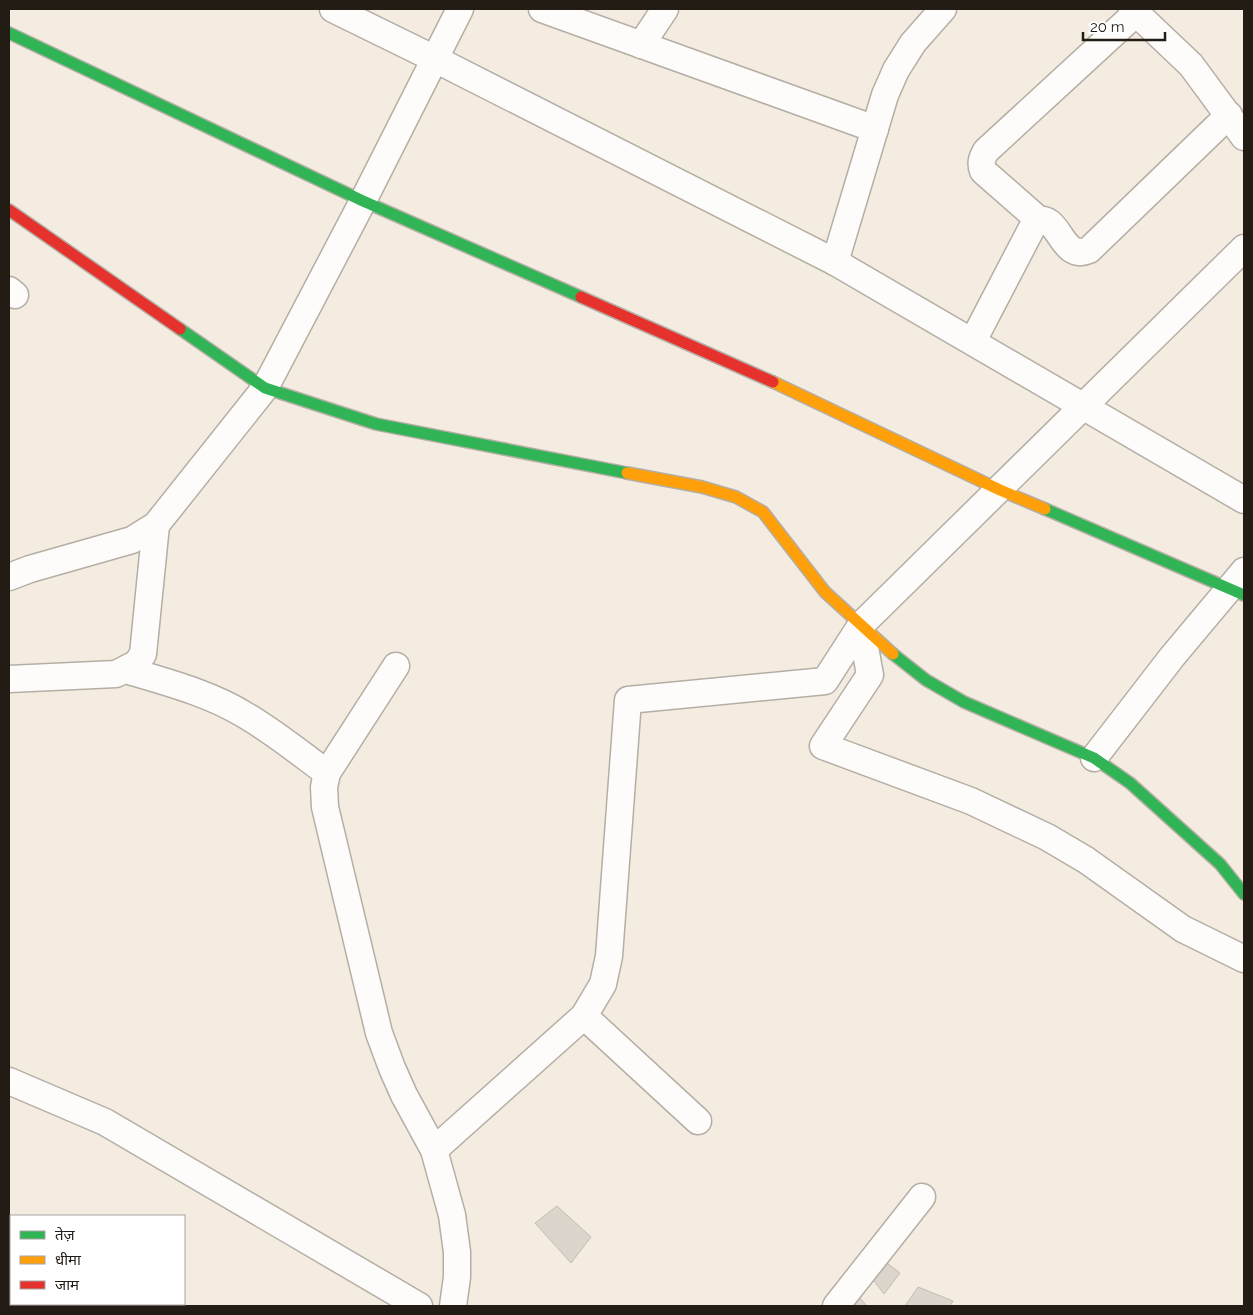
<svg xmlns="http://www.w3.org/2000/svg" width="1253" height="1315" font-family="Raleway,'Noto Sans Devanagari',sans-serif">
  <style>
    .building { fill: #dcd5cc; stroke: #c2bcb3 }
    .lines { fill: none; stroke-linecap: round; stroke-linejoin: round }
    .street-casing { stroke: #b5aea5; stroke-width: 29 }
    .fast-casing { stroke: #b5aea5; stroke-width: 14 }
    .slow-casing { stroke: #b5aea5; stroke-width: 14 }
    .jam-casing { stroke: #b5aea5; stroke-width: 14 }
    .street { stroke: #fdfcfa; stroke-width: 26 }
    .fast { stroke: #30b455; stroke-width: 11 }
    .slow { stroke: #ff9f0a; stroke-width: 11 }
    .jam { stroke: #e5322d; stroke-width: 11 }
  </style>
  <rect width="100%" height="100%" fill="#f4ece0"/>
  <g class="building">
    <polygon points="557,1206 591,1237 571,1263 535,1223"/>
    <polygon points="883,1260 900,1273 884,1294 871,1277"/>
    <polygon points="918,1287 953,1301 950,1306 905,1306"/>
    <polygon points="858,1296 867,1306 852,1306"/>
  </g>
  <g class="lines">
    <g class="street-casing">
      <g id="street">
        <polyline points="333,9 435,59 835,262 1244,500"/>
        <polyline points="542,9 875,129"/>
        <polyline points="1132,9 1191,65 1244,137"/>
        <polyline points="641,45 665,9"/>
        <path d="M1039,220L983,171C980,163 982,158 986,151L1136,13"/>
        <polyline points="835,262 885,95 896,70 913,43 943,9"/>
        <polyline points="9,290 15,295"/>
        <path d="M973,341L1035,222C1060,210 1060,263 1089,250L1229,115"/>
        <polyline points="9,577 30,569 132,540 156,525 265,388 363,201 460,9"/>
        <polyline points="861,625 870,675 823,746 971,801 1047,837 1086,860 1183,929 1244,959"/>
        <polyline points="396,666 327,773 324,787 325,807 379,1033 392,1068 404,1095 434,1150 452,1215 457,1252 457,1277 453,1306"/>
        <path d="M126,670C166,682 209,693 245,715C274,732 300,753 327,773"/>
        <polyline points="9,679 116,674 137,663 143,654 156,525"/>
        <polyline points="1094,758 1172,657 1244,571"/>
        <polyline points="584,1016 698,1121"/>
        <polyline points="9,1081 105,1122 419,1306"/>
        <polyline points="434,1150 584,1016 603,984 609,956 628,700 825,681 861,625 1244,248"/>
        <polyline points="836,1306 922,1197"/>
      </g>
    </g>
    <g class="fast-casing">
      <g id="fast">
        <polyline points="9,33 363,201 581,297"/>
        <polyline points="180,329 265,388 376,424 627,473"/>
        <polyline points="1045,509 1244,595"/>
        <polyline points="893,654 926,680 964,702 1094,758 1130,783 1220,864 1244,894"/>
      </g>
    </g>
    <g class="slow-casing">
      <g id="slow">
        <polyline points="773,382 1000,490 1045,509"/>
        <polyline points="627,473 702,487 736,497 763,512 825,592 893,654"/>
      </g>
    </g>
    <g class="jam-casing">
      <g id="jam">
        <polyline points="9,210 180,329"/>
        <polyline points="581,297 773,382"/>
      </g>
    </g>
    <use href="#street" class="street"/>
    <use href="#fast" class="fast"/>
    <use href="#slow" class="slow"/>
    <use href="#jam" class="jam"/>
  </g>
  <rect width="1253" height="1315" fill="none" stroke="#221c15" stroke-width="20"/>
  <rect x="10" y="1215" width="175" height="90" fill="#ffffff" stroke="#a7a4a1"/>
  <rect x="20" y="1231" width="25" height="8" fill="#30b455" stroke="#a7a4a1"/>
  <text x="55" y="1240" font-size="15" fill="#221c15">तेज़</text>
  <rect x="20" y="1256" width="25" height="8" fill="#ff9f0a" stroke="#a7a4a1"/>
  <text x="55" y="1265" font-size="15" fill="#221c15">धीमा</text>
  <rect x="20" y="1281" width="25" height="8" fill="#e5322d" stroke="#a7a4a1"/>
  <text x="55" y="1290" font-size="15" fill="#221c15">जाम</text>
  <path d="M1083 32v8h82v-8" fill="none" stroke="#221c15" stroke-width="2.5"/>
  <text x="1090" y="32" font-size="15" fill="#221c15" stroke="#ffffff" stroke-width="4" paint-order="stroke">20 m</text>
</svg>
